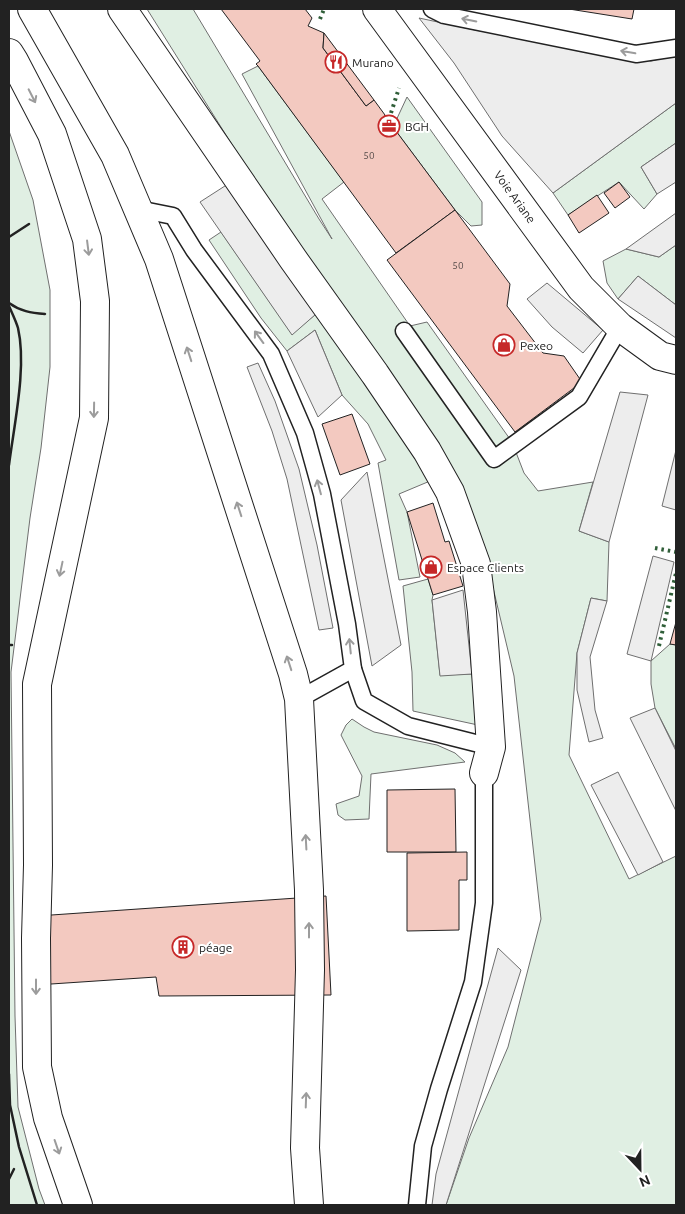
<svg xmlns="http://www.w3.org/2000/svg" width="685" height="1214" font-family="Ubuntu,sans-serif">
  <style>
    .green { fill: #e0efe3; stroke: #6f6f6f }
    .parking { fill: #ededed; stroke: #6f6f6f }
    .building { fill: #f3c9c0; stroke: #222 }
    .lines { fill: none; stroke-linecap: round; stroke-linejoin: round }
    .lane-casing { stroke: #222; stroke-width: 19 }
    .street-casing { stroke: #222; stroke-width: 30 }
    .highway-casing { stroke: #222; stroke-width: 30 }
    .lane { stroke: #fff; stroke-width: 16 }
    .street { stroke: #fff; stroke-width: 28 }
    .highway { stroke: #fff; stroke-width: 28 }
    .hedge { stroke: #2f5e38; stroke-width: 4; stroke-dasharray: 2.5 4; stroke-linecap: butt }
    .wall { stroke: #222; stroke-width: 2.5 }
    .oneway { stroke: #9c9c9c }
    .labels { text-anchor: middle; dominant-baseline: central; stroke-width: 4; stroke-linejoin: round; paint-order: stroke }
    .number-label { font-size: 10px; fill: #564c4a }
    .poi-label { font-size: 12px; fill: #222; stroke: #fff; text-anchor: start }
    .street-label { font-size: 12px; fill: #222; stroke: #fff }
  </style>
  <rect width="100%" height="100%" fill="#fff"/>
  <g class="green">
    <polygon points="147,9 193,9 319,219 332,239 242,74 258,66 344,182 322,199 410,326 427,322 512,442 524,473 538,491 593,482 579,531 609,542 607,601 591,598 577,653 569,755 629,879 676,856 676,1205 446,1205 469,1138 508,1047 541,919 514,676 486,558 298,245 236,151"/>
    <polygon points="407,97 482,202 482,225 471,226 455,210 393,127"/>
    <polygon points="676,103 676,143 641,167 657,194 644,209 619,182 568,215 553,193"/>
    <polygon points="9,131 33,200 50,290 50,367 41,448 30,518 11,672 15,1016 18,1107 39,1189 45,1205 9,1205"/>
    <polygon points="221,232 292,334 316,314 406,428 430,481 399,494 407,512 420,577 399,580 378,463 386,460 368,424 342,395 315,330 287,351 261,318 209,240"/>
    <polygon points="676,245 676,305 638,276 618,299 607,283 603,261 626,249 659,257"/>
    <polygon points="428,579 433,595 432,600 440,675 472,674 478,725 413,711 412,672 403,586"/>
    <polygon points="670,644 676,645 676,749 655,708 651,684 651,661"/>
    <polygon points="352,719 364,727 374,732 437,745 455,753 465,762 371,774 369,819 345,820 338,815 336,804 359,796 362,776 341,735 346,725"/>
  </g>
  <g class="parking">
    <polygon points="419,18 475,30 651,61 676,55 676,103 553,193 502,136 454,63"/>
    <polygon points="676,143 676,182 657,194 641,167"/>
    <polygon points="228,184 316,314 292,335 200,202"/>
    <polygon points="676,213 676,245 659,257 626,249"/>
    <polygon points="638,276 676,305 676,338 618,299"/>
    <polygon points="547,283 603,330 583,353 552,327 527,299"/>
    <polygon points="315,330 342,395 318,417 287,351"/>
    <polygon points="258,363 275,401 299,469 317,545 333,628 319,630 287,479 272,431 247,367"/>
    <polygon points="620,392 648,395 609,542 579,531"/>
    <polygon points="676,450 676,510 662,506"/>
    <polygon points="367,472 401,645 372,666 341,500"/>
    <polygon points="653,556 674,562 651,661 627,654"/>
    <polygon points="463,590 472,674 440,676 432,600"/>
    <polygon points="591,598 607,601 590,657 595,710 603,738 589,742 577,690 577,653"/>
    <polygon points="655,708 676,751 676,811 630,718"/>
    <polygon points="618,772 663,862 638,875 591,785"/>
    <polygon points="498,948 521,970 446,1205 432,1205 436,1174"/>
  </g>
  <g class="building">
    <polygon points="221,9 305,9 312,18 308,26 324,33 323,48 366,106 374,100 385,115 382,123 393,127 455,210 396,253 258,66 256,64 260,61"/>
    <polygon points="569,9 634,9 632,19"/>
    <polygon points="324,33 374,100 366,106 323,48"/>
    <polygon points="619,182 630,197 615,208 604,193"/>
    <polygon points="597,195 609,213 579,233 568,215"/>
    <polygon points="455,210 510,284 507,306 543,353 564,356 582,382 515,432 387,260"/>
    <polygon points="352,414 370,464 340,475 322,424"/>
    <polygon points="433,503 445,542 449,541 463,586 433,595 407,512"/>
    <polygon points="676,622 676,645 670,644"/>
    <polygon points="455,789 456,852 387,852 387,790"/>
    <polygon points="467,852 467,880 459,880 459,930 407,931 407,853"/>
    <polygon points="326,896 331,995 159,996 156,977 36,985 37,916"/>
  </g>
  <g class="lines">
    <g class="lane-casing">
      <g id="lane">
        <polyline points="432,9 444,15 636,54 676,48"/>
        <polyline points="138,209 173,216 194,250 271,354 305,433 322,494 347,624 353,669 299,699"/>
        <polyline points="404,331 494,459 579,397 620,327"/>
        <polyline points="353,669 364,701 408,726 491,747"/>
        <polyline points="417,1205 423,1146 439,1089 473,982 484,903 484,773"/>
      </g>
    </g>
    <g class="street-casing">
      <g id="street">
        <polyline points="122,9 293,259 375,374 427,451 450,492 476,564 482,612 491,747 484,773"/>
        <polyline points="377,9 581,288 620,327 660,356 676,360"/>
      </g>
    </g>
    <g class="highway-casing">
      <g id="highway">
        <polyline points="32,9 115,155 159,259 293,674 299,699 309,890 310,970 305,1148 309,1205"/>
        <polyline points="9,53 14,61 52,134 87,239 95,301 94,418 37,684 38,865 36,938 37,1067 48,1118 78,1205"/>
      </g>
    </g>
    <use href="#lane" class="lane"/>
    <use href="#street" class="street"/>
    <use href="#highway" class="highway"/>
    <g class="hedge">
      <polyline points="320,19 324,9"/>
      <polyline points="391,113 399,88"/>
      <polyline points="655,548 676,552"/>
      <polyline points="659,646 676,573"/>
    </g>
    <g class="wall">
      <polyline points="9,237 29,224"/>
      <path d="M9,303C20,311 31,313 45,314"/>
      <path d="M9,306C12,313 16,321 18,328C27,367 14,425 9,465"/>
      <polyline points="9,645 12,645"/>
      <polyline points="9,1074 10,1105 19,1147 37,1205"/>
      <polyline points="9,1179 14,1169"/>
    </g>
  </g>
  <defs><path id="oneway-shaft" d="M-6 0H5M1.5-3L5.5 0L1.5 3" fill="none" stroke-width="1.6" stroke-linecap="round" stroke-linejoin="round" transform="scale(1.25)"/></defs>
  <g class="oneway">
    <use href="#oneway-shaft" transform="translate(469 20) rotate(-169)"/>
    <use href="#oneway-shaft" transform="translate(628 52) rotate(-170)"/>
    <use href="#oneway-shaft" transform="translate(32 96) rotate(63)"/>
    <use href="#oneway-shaft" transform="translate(88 248) rotate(83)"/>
    <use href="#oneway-shaft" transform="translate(259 337) rotate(-126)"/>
    <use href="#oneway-shaft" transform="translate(189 354) rotate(-108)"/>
    <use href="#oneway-shaft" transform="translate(94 410) rotate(91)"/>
    <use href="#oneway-shaft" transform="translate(319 487) rotate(-105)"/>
    <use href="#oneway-shaft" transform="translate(239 509) rotate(-108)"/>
    <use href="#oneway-shaft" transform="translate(61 569) rotate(102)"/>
    <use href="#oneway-shaft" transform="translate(350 646) rotate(-96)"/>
    <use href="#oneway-shaft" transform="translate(289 663) rotate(-108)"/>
    <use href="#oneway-shaft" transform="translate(306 842) rotate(-93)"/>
    <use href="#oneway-shaft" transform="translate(309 930) rotate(-90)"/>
    <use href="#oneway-shaft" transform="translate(36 987) rotate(90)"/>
    <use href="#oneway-shaft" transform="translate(306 1100) rotate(-88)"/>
    <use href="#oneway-shaft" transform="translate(57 1147) rotate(71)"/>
  </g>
  <defs>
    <g id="restaurant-ring" transform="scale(1.125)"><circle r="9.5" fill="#fff" stroke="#c62828" stroke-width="1.5"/><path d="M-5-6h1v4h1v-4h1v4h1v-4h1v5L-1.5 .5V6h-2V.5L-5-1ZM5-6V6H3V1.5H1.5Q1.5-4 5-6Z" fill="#c62828"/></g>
    <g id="office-ring" transform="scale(1.125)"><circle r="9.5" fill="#fff" stroke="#c62828" stroke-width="1.5"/><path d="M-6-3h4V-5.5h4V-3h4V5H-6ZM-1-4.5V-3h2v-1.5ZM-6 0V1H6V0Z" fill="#c62828"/></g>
    <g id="shop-ring" transform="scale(1.125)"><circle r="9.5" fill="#fff" stroke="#c62828" stroke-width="1.5"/><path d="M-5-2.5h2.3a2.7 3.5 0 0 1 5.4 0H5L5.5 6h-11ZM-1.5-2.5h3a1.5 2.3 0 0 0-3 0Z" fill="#c62828"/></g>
    <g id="building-ring" transform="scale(1.125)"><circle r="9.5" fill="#fff" stroke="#c62828" stroke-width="1.5"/><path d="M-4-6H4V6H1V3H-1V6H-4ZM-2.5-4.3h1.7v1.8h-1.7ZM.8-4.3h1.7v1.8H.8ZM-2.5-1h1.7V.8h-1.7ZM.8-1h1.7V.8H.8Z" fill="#c62828"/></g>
  </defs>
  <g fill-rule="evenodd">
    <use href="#restaurant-ring" x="336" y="62"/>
    <use href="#office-ring" x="389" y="126"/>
    <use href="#shop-ring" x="504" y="345"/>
    <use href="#shop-ring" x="431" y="567"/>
    <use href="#building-ring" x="183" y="947"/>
  </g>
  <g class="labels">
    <g class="number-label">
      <text x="369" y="155">50</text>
      <text x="458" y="265">50</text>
    </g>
    <g class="poi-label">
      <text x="352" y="62">Murano</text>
      <text x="405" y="126">BGH</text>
      <text x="520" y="345">Pexeo</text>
      <text x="447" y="567">Espace Clients</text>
      <text x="199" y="947">péage</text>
    </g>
    <g class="street-label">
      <text transform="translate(515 197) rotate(54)">Voie Ariane</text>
    </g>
  </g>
  <rect width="685" height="1214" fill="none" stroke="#222222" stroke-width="20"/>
  <g transform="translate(640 1169) rotate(158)" stroke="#ffffff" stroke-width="4" paint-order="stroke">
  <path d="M0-4L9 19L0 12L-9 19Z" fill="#222222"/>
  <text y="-8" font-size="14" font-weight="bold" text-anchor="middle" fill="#222222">N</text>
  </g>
</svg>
